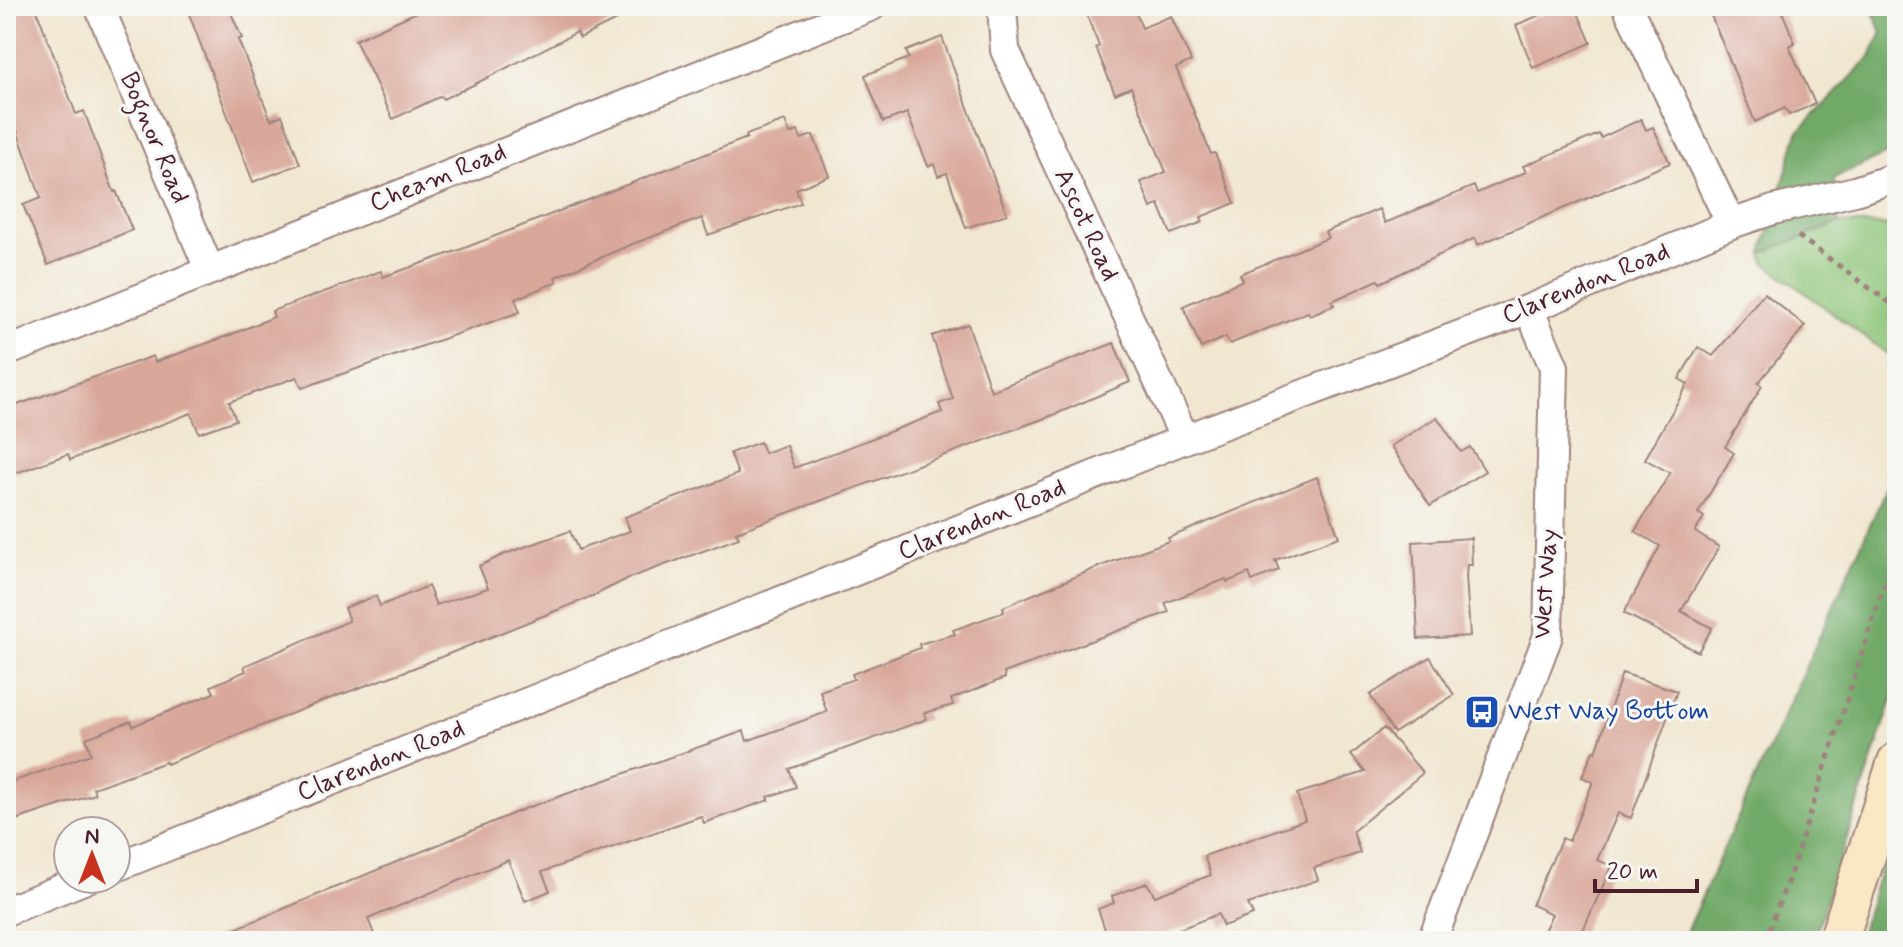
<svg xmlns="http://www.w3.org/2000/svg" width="1903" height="947" font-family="Mynerve,sans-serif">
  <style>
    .green { fill: #8cc477; stroke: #6b7251; stroke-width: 2 }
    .forest { fill: #71aa68; stroke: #5e644a; stroke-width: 2 }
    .building { fill: #d9a79a }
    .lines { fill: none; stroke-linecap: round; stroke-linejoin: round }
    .street-casing { stroke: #9e837e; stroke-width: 32 }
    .secondary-casing { stroke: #9e837e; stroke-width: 42 }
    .path { stroke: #9e837e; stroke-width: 5; stroke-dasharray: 6 6; stroke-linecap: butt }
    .street { stroke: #fff; stroke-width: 28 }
    .secondary { stroke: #fae7c3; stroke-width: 38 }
    .labels { text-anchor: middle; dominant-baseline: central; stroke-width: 6; stroke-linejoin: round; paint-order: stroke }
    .street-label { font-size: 26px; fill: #4a1f2b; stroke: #f6f6f2 }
    .transit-label { font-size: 26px; fill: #164399; stroke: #f6f6f2; text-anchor: start }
  </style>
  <rect width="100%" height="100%" fill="#f6f6f2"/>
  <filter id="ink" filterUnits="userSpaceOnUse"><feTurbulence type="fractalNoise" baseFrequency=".0125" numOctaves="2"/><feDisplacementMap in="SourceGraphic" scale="16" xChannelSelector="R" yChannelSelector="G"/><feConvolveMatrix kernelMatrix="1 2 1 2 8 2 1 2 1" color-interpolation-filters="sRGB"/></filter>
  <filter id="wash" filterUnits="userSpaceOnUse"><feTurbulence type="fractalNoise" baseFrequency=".006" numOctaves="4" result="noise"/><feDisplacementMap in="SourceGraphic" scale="32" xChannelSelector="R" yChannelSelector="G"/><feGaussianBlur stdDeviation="1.8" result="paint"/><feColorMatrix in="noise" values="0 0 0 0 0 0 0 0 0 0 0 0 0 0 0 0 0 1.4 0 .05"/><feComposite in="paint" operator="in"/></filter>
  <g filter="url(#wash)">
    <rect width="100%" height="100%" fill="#f1e7d0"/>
    <polygon class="green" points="1839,223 1897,226 1897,361 1765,263 1762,253"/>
    <g class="forest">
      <polygon points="1870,6 1897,6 1897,149 1834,178 1839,223 1762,253 1798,132 1871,57 1882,32"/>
      <polygon points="1897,465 1897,685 1813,941 1682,941"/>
      <polygon points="1897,816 1897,941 1858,941"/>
    </g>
    <g id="blocks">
      <g class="building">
        <polygon points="6,6 35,6 76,114 84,111 114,192 116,191 132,230 48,265 23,205 41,198 15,125 6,128"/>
        <polygon points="186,6 228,6 242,38 238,40 271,120 282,115 300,164 253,182"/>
        <polygon points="430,6 644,6 580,38 577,32 473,85 443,99 441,96 393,119 355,40"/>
        <polygon points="1083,6 1133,6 1142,28 1171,16 1191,61 1176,68 1211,154 1215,153 1235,203 1201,217 1203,222 1171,234 1159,204 1151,208 1141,182 1166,172 1131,87 1115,94 1096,48 1099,46"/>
        <polygon points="1562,6 1575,6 1591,43 1533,68 1516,25"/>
        <polygon points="1707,6 1780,6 1795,43 1789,46 1815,104 1789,115 1785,108 1755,122"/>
        <polygon points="942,37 1007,214 966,228 947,173 938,176 934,164 928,166 907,113 883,122 865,75 909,58 906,51"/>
        <polygon points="1641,119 1646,130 1653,127 1670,163 1478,245 1475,238 1393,277 1380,283 1378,280 1332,301 1334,305 1310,315 1308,312 1230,344 1226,337 1201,348 1183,306 1243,280 1240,274 1328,238 1325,232 1379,209 1385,223 1474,186 1477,193 1526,172 1523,166 1599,134 1601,138"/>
        <polygon points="785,121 790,134 798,131 801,139 813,135 829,176 796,189 801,203 708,235 702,218 630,245 555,277 557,282 515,299 520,312 302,388 297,377 229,402 236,420 199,433 191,413 70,460 68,454 16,473 6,447 6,409 153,356 155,362 230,335 274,317 272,311 381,271 383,277 462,249 747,138 746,135"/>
        <polygon points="1764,293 1805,326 1758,383 1762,386 1725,447 1734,453 1698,513 1704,517 1695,532 1719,547 1681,611 1712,628 1698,652 1624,613 1660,546 1635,531 1670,473 1645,459 1688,384 1679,379 1698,347 1713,356"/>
        <polygon points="968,324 991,391 1114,343 1130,382 1056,414 736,532 739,538 629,578 595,595 406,671 320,702 167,764 166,762 93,788 95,794 6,823 6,784 91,754 86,738 131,721 133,726 214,693 211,686 246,671 244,666 349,621 344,608 376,596 380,606 428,586 436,605 488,588 479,566 505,554 570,531 578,550 630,531 625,517 738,474 730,453 760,442 764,453 786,445 794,468 942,412 939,404 953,399 932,336"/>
        <polygon points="1437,417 1461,452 1470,447 1485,471 1430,506 1391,446"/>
        <polygon points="1317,477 1339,537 1275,560 1279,570 1252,581 1249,573 1227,582 1226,579 1165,603 1169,612 1004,673 1005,678 951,699 953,705 924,713 927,719 789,769 796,787 768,797 769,800 704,823 701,816 542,872 550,891 525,901 508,860 368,919 374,934 355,941 206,941 524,809 744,731 747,741 827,712 820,691 854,679 852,674 920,648 919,644 955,634 953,630 1004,612 1003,607 1101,566 1169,541 1168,538"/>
        <polygon points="1471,538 1472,565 1467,565 1466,576 1470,636 1418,639 1413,542"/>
        <polygon points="1430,657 1454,695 1394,733 1370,695"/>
        <polygon points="1622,673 1677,691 1631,818 1618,813 1597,860 1612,866 1578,941 1566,941 1544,931 1552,914 1532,905 1562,838 1569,841 1593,782 1582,777 1593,751 1596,752"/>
        <polygon points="1384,728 1423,773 1353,831 1360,853 1314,868 1318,880 1248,904 1253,915 1223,926 1218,914 1169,933 1172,941 1109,941 1098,909 1114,903 1112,896 1147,883 1155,896 1211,875 1204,856 1305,820 1297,794 1365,772 1351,755"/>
      </g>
    </g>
  </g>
  <g filter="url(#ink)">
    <use href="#blocks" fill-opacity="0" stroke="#9e837e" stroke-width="2"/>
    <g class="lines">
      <g class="street-casing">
        <g id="street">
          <polyline points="99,6 209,269"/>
          <polyline points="1002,6 1005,50 1185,439"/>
          <polyline points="1627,6 1731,224"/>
          <polyline points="6,352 872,6"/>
          <polyline points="116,867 1185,439 1529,309 1731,224 1773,210 1855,191 1897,177"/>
          <polyline points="6,911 86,879"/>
          <polyline points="1432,941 1548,636 1554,367 1529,309"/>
        </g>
      </g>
      <g class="secondary-casing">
        <polyline id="secondary" points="1838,941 1897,762"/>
      </g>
      <g class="path">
        <polyline points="1798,236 1897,308"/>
        <polyline points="1765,941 1790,875 1897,546"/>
      </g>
      <use href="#street" class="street"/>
      <use href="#secondary" class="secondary"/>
    </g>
  </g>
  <defs>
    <g id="bus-square" transform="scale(1.8)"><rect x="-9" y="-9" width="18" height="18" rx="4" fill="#1a4fb4" stroke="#f6f6f2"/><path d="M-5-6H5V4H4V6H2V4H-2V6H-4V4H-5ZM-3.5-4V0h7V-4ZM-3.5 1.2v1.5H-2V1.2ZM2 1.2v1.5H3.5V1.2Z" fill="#fff"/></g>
  </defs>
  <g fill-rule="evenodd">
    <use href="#bus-square" x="1482" y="712"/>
  </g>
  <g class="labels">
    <g class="street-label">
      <text transform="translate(154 138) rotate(67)">Bognor Road</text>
      <text transform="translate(438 178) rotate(-22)">Cheam Road</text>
      <text transform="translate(1086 225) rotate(65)">Ascot Road</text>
      <text transform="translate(1586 284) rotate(-22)">Clarendon Road</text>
      <text transform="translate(982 520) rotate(-22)">Clarendon Road</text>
      <text transform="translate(1546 584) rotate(-86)">West Way</text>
      <text transform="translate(381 761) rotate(-22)">Clarendon Road</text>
    </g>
    <g class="transit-label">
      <text x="1508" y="712">West Way Bottom</text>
    </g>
  </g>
  <rect width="1903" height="947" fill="none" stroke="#f6f6f2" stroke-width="32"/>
  <g transform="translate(92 855)"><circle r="38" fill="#f6f6f2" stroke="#b1a0a2" stroke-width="2"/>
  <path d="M0-6L14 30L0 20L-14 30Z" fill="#c8321e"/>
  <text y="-12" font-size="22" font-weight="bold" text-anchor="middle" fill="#4a1f2b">N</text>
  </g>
  <path d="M1595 879v12h102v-12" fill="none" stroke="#4a1f2b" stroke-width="4"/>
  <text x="1607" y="879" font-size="24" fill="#4a1f2b" stroke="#f6f6f2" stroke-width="6" paint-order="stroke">20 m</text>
</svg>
